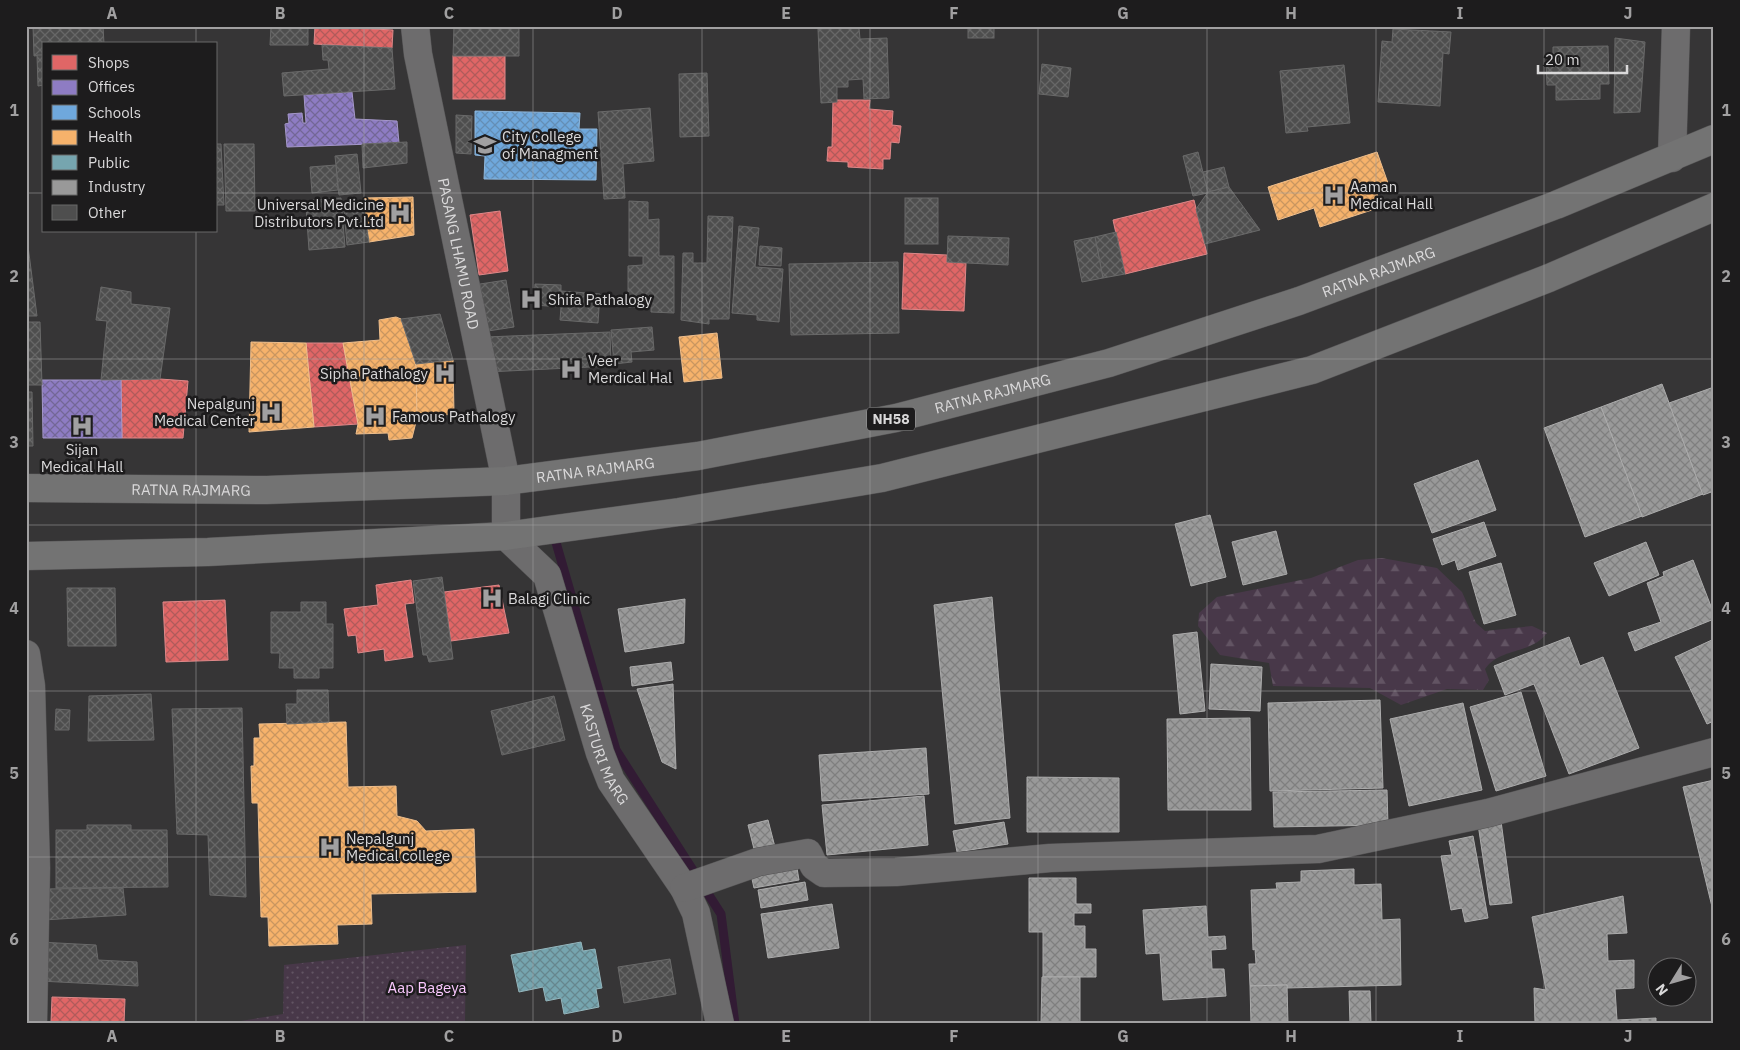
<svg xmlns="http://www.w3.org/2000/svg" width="1740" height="1050" font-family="'IBM Plex Sans',sans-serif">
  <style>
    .forest { fill: url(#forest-firs) }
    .park { fill: url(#park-dots) }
    .shops { fill: url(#shops-cross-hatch); stroke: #de8889 }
    .offices { fill: url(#offices-cross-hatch); stroke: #a598ca }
    .schools { fill: url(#schools-cross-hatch); stroke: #8fb7db }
    .health { fill: url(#health-cross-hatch); stroke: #eebe8c }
    .public { fill: url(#public-cross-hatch); stroke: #94b5bc }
    .industry { fill: url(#industry-cross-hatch); stroke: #acacac }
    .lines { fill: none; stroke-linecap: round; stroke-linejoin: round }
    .stream { stroke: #321b34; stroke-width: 9 }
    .building { fill: url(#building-cross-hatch); stroke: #696969 }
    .minor-casing { stroke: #545354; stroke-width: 29 }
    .highway-casing { stroke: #545354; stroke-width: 29 }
    .minor { stroke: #6d6c6d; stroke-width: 28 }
    .highway { stroke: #737373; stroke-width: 28 }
    .grid { fill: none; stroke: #a1a0a1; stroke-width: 1; stroke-opacity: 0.55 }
    .labels { text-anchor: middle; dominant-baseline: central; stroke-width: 5; stroke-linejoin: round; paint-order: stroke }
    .shield { fill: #1d1c1d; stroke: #a1a0a1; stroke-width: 1 }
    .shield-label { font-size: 14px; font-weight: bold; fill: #dad9da }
    .poi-label { font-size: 15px; fill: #dad9da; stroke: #1d1c1d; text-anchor: start }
    .street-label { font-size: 15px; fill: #dad9da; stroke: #1d1c1d }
    .park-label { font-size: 15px; fill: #fbc8ff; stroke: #1d1c1d }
    .neatline { fill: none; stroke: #a1a0a1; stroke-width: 2 }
    .grid-label { font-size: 16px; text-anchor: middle; font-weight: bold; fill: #a1a0a1 }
  </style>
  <defs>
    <pattern id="forest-firs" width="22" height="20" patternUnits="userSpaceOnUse" patternTransform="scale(1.25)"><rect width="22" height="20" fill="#483849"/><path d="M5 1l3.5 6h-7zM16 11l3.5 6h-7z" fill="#625463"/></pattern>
    <pattern id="park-dots" width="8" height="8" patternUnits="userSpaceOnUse" patternTransform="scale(1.25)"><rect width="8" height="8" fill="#483849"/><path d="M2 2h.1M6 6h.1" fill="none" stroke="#625463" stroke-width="1.8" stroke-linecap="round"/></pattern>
    <pattern id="shops-cross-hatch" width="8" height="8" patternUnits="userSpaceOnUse" patternTransform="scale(1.25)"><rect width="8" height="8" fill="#e06666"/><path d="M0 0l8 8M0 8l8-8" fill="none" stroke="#b05b5b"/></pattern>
    <pattern id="offices-cross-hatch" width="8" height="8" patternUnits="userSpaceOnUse" patternTransform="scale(1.25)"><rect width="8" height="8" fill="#8e7cc3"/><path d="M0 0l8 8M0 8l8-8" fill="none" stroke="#736796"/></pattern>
    <pattern id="schools-cross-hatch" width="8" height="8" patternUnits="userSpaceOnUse" patternTransform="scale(1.25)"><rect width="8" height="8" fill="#6fa8dc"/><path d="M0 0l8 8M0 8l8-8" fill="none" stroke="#648eb5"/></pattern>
    <pattern id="health-cross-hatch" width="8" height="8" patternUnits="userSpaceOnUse" patternTransform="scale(1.25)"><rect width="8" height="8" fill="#f6b26b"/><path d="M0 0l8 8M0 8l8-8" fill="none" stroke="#c99660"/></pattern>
    <pattern id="public-cross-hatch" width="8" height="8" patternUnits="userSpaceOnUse" patternTransform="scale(1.25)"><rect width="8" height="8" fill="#76a5af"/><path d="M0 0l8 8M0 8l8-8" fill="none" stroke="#66878e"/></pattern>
    <pattern id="industry-cross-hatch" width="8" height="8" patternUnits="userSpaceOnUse" patternTransform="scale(1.25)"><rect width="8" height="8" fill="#999"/><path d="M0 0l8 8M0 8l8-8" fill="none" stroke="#7f7f7f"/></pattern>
    <pattern id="building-cross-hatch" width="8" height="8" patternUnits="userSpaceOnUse" patternTransform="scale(1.25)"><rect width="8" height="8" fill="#4e4e4e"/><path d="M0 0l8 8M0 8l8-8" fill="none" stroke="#676767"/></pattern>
  </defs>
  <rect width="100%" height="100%" fill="#363536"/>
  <path class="forest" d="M1382,558L1437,568L1462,592L1476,623L1485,631L1532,626L1547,633C1530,655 1501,647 1485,669L1489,680L1483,690L1447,689L1401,705L1370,688L1273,686L1269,663L1220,655L1198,626L1199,613L1217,597L1311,578L1358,560Z"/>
  <polygon class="park" points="466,945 465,1024 223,1024 283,1014 284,965"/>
  <g class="shops">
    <polygon points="315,26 393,30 392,48 314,44"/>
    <rect x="453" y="56" width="52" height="43"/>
    <polygon points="833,100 870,100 869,109 893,111 892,125 901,126 899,143 891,142 890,159 883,159 883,169 848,167 848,162 827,161 828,147 832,147"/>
    <polygon points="1194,200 1207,254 1125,274 1113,220"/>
    <polygon points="500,211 508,271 479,275 470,215"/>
    <polygon points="904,253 947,255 947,262 966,263 964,311 902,309"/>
    <polygon points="306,343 343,343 358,424 314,427"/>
    <polygon points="160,379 188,381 183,438 122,438 121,380"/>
    <polygon points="411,580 414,603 405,604 413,657 385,661 384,649 358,653 356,635 348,636 344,609 378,605 376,585"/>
    <polygon points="499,585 509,633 451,641 444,592"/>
    <polygon points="225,600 228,660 166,662 163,602"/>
    <polygon points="52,997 125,999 124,1024 51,1023"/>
  </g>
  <g class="offices">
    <polygon points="352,92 355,119 397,121 399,143 287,147 285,124 289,123 288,114 302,113 303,123 306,123 304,95"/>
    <polygon points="42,380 121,380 122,438 43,438"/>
  </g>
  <polygon class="schools" points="475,111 580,113 579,129 597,129 596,180 484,179 485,156 475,155"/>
  <g class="health">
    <polygon points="1377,152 1389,186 1376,190 1381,207 1320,227 1314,208 1278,220 1268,187"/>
    <polygon points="413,197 414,235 369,242 364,198"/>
    <polygon points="396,317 401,319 416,364 417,418 412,438 389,440 388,433 356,434 358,424 343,343 380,340 379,320"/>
    <polygon points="717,333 722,378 684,382 679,337"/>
    <polygon points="251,342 306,343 314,427 249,432"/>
    <polygon points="453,360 454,414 417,418 416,364"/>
    <polygon points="346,722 348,787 396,786 397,816 417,821 426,831 474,829 476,892 371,894 372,924 337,925 338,944 269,946 268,917 261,917 258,803 252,803 251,766 254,766 254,738 260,738 259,724"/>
  </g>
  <polygon class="public" points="581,942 583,951 595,949 602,988 596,989 599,1007 564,1014 561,998 546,1001 543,987 519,992 511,955"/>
  <g class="industry">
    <polygon points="1662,384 1703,494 1642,517 1601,407"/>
    <polygon points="1714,387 1714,491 1703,495 1669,403"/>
    <polygon points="1601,407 1642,516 1585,537 1544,428"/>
    <polygon points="1478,460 1496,510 1432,533 1414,484"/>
    <polygon points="1210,515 1226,577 1191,586 1175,524"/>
    <polygon points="1484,522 1496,556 1458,570 1455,560 1442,565 1433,539"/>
    <polygon points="1276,531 1287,574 1243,585 1232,542"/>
    <polygon points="1646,542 1659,575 1609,596 1594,563"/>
    <polygon points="1693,560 1714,614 1714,619 1635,651 1628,633 1661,622 1647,583 1664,576 1663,572"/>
    <polygon points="1501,563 1516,615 1484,624 1469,572"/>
    <polygon points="992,597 1010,818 955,824 934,605"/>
    <polygon points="685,599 684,643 625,652 618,609"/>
    <polygon points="1197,632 1205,711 1180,714 1173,635"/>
    <polygon points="1569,637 1580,666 1603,657 1639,748 1569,774 1534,684 1505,695 1494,666"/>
    <polygon points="1714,639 1714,721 1707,724 1675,657"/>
    <polygon points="671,662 673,680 632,686 630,667"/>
    <polygon points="1211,664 1262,667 1260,711 1209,709"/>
    <polygon points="673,684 676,769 662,762 637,689"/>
    <polygon points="1521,692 1546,776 1496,791 1470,707"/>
    <polygon points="1380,700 1383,788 1270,791 1268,703"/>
    <polygon points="1463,703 1482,790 1409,806 1390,719"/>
    <polygon points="1250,718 1251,810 1168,810 1167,719"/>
    <polygon points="926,748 929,794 822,801 819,755"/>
    <polygon points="1027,777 1119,778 1119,832 1027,832"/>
    <polygon points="1714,780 1714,915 1683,787"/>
    <polygon points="1387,790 1388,825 1274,827 1273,792"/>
    <polygon points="924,796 928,845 827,855 822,805"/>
    <polygon points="768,820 776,851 756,857 748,825"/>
    <polygon points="1501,821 1512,903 1490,905 1478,824"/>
    <polygon points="1004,822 1008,844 957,852 953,831"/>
    <polygon points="1473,836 1488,918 1465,922 1462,908 1451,910 1441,856 1452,855 1449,841"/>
    <polygon points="796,862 799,880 754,888 750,870"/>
    <polygon points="1354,869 1354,885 1381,884 1382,920 1400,919 1401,985 1287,988 1287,985 1250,986 1249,964 1256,964 1255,949 1253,950 1251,890 1277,889 1276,883 1301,882 1301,871"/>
    <polygon points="1029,878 1076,878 1076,904 1091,904 1091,913 1074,913 1074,926 1085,926 1085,949 1096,949 1096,977 1043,977 1043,932 1029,932"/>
    <polygon points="805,882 808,900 761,908 758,890"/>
    <polygon points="1623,896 1627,933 1607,934 1608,961 1634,960 1634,988 1615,989 1617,1020 1656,1018 1656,1024 1515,1024 1535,1023 1534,988 1546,990 1532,917"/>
    <polygon points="832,904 839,948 768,958 761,914"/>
    <polygon points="1206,906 1208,937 1225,936 1226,949 1211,950 1212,969 1224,969 1226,996 1163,1000 1160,953 1146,954 1143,910"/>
    <polygon points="1042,977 1080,977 1080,1024 1041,1024"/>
    <polygon points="1287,985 1288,1024 1251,1024 1250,986"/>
    <polygon points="1349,991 1370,991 1371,1024 1350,1024"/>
  </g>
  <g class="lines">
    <polyline class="stream" points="555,539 616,750 721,914 735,1024"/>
  </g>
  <g class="building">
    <polygon points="33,26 103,26 104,44 44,44 44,55 34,56"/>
    <polygon points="271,26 308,26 308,45 270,45"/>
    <polygon points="454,26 519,26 519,56 453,56"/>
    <rect x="968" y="26" width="26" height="12"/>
    <polygon points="859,28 860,39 887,38 889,98 864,99 863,79 848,80 848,87 837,87 837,102 821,103 818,29"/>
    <polygon points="1393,29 1451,32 1449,54 1443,53 1440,106 1378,102 1382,41 1392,42"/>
    <polygon points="1615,38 1645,42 1640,112 1614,113"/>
    <polygon points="322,45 392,48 395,89 284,96 282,73 329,69 328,60 323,60"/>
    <polygon points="1608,46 1609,84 1600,84 1600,99 1556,100 1556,85 1547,85 1546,62 1553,62 1553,47"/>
    <polygon points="37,55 44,55 44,85 38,86"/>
    <polygon points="1042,64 1071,68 1068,97 1039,94"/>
    <polygon points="1344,65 1350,123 1307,127 1308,131 1286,133 1280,71"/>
    <polygon points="707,73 709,136 680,137 679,74"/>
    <polygon points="650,108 654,161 623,164 625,198 604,199 598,112"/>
    <polygon points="456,115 472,116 471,154 456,153"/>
    <polygon points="407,142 407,163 363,168 362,144"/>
    <polygon points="216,144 221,144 224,205 216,205"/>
    <polygon points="224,144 254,144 255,211 226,211"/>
    <polygon points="1198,152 1208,193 1193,196 1183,156"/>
    <polygon points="357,154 361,193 339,195 335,156"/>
    <polygon points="336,165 338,190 312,193 310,167"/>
    <polygon points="1224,167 1229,187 1208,192 1203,172"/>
    <polygon points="26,183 27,238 37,316 26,316"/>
    <polygon points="1229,187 1260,230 1205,244 1196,209 1208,192"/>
    <polygon points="341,198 345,247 309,250 306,207 314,206 313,200"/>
    <rect x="905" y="198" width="33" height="46"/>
    <polygon points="629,201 648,202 648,220 659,219 659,256 674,256 674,313 651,312 651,307 628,307 628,266 643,265 643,256 629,256"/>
    <polygon points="344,211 364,211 369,242 347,245"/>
    <polygon points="708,216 733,217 729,319 709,319 709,324 681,320 683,253 693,253 693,263 707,263"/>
    <polygon points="739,226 759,228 755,267 783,269 779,322 757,320 757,315 732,313"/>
    <polygon points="1116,232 1125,274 1103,278 1095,237"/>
    <polygon points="948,236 1009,238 1008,265 947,262"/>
    <polygon points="1095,237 1103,278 1082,282 1074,241"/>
    <polygon points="760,246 782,248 781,266 759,265"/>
    <polygon points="898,262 899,333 791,335 789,264"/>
    <polygon points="506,280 514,327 488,331 480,284"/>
    <polygon points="535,284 561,285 561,291 600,294 598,323 560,320 561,307 534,305"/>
    <polygon points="101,287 131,292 131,304 170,308 160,379 101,380 107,321 96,320"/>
    <polygon points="440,314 453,360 416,364 401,319"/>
    <polygon points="26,322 40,322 42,385 26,385"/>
    <polygon points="652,327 654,350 631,352 632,362 614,364 611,330"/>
    <polygon points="610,332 611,366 487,372 486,337"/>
    <polygon points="26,392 32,392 33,446 26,446"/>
    <polygon points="442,577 453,659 429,662 427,655 423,655 413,581"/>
    <polygon points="67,588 115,588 116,646 68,646"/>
    <polygon points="301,602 326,602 326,624 333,624 333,668 319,668 319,678 294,678 294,668 279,668 280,653 271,653 271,612 301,612"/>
    <polygon points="297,690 328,690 329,722 287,724 286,704 297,704"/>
    <polygon points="151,694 154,740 88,741 89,696"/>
    <polygon points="554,696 565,740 502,755 491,711"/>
    <polygon points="242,708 246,897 210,895 208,835 177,834 172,709"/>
    <polygon points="56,709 70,710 69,730 55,730"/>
    <polygon points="87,825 131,825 131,830 167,830 168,887 56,888 56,830 87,830"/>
    <polygon points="123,888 126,915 43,920 42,889"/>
    <polygon points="39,942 96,945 98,960 137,962 138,986 39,981"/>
    <polygon points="670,959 676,994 624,1003 618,967"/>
  </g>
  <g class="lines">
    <g class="minor-casing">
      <g id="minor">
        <path id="s1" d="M415,26L418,54L506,481V536L547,575L600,753L611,781L684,888L696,913L720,1024"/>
        <polyline points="1672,158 1676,26"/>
        <polyline points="26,654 31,686 36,868 33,1024"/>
        <polyline points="684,888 758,862 808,853 814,866 824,873 896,872 1050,858 1318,849 1488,813 1714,752"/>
      </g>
    </g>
    <g class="highway-casing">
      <g id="highway">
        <path id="s2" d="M26,488L267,490L506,481L698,456L896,418L1109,363L1299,301L1556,205L1714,139"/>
        <polyline points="26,556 208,552 506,536 679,512 882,478 1312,370 1549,278 1714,207"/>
      </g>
    </g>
    <use href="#minor" class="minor"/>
    <use href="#highway" class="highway"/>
  </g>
  <path class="grid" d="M196,26V44M364,26V1024M533,26V1024M702,26V1024M870,26V1024M1038,26V1024M1207,26V1024M1376,26V1024M1544,26V1024M26,193H44M216,193H1714M196,231V1024M26,359H1714M26,525H1714M26,691H1714M26,857H1714"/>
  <defs>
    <g id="university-bare" transform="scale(1.725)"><path d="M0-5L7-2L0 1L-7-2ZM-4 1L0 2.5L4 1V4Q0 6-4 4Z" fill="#a1a0a1" stroke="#1d1c1d" stroke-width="2.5" paint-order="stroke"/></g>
    <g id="hospital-bare" transform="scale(1.725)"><path d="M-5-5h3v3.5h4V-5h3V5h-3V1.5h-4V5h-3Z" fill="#a1a0a1" stroke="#1d1c1d" stroke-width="2.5" paint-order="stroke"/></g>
  </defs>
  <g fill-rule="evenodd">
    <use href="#university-bare" x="485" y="145"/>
    <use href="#hospital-bare" x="1334" y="195"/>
    <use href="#hospital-bare" x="400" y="213"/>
    <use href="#hospital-bare" x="531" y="299"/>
    <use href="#hospital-bare" x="571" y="369"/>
    <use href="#hospital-bare" x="445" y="373"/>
    <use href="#hospital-bare" x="271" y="412"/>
    <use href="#hospital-bare" x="375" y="416"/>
    <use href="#hospital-bare" x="82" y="426"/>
    <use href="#hospital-bare" x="492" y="598"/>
    <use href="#hospital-bare" x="330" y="847"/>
  </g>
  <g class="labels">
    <rect class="shield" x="867" y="407.5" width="48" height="23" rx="4"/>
    <g class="shield-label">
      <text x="891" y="419">NH58</text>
    </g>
    <g class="poi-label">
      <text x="502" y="136">City College<tspan x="502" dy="17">of Managment</tspan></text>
      <text x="1350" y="186">Aaman<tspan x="1350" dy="17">Medical Hall</tspan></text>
      <text x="384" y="204" text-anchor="end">Universal Medicine<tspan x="384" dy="17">Distributors Pvt.Ltd</tspan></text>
      <text x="548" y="299">Shifa Pathalogy</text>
      <text x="588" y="360">Veer<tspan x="588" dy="17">Merdical Hal</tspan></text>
      <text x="428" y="373" text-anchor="end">Sipha Pathalogy</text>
      <text x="255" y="403" text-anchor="end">Nepalgunj<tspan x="255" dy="17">Medical Center</tspan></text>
      <text x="392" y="416">Famous Pathalogy</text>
      <text x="82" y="449" text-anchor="middle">Sijan<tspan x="82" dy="17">Medical Hall</tspan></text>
      <text x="508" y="598">Balagi Clinic</text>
      <text x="346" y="838">Nepalgunj<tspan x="346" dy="17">Medical college</tspan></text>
    </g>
    <g class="street-label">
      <text stroke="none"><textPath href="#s1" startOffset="232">PASANG LHAMU ROAD</textPath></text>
      <text stroke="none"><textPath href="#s2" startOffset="1380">RATNA RAJMARG</textPath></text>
      <text stroke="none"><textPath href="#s2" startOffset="975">RATNA RAJMARG</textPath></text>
      <text stroke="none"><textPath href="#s2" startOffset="570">RATNA RAJMARG</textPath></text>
      <text stroke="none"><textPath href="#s2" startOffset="165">RATNA RAJMARG</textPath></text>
      <text stroke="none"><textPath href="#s1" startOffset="764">KASTURI MARG</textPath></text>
    </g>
    <g class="park-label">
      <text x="427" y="987">Aap Bageya</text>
    </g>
  </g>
  <rect width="1740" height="1050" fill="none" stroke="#1d1c1d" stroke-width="55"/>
  <rect x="42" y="42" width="175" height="190" fill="#1d1c1d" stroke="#696869"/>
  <rect x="52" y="55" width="25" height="15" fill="#e06666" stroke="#696869"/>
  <text x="88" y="68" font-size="15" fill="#dad9da">Shops</text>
  <rect x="52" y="80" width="25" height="15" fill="#8e7cc3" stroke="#696869"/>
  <text x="88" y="92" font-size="15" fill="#dad9da">Offices</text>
  <rect x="52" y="105" width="25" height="15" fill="#6fa8dc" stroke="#696869"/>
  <text x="88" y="118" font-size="15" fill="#dad9da">Schools</text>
  <rect x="52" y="130" width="25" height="15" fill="#f6b26b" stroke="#696869"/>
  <text x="88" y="142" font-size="15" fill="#dad9da">Health</text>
  <rect x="52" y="155" width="25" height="15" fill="#76a5af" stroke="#696869"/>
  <text x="88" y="168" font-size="15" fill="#dad9da">Public</text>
  <rect x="52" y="180" width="25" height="15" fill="#999999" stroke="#696869"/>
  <text x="88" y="192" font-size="15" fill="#dad9da">Industry</text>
  <rect x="52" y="205" width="25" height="15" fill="#4e4e4e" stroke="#696869"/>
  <text x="88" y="218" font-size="15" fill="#dad9da">Other</text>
  <g transform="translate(1672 982) rotate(233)"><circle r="24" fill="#1d1c1d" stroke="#696869"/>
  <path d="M0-4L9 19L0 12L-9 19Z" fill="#a1a0a1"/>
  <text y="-8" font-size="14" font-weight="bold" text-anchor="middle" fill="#dad9da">N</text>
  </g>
  <path d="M1538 65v8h89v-8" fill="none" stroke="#dad9da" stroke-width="2.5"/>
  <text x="1545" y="65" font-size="15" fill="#dad9da" stroke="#1d1c1d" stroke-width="4" paint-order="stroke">20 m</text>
  <rect x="28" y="28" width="1684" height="994" class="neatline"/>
  <g class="grid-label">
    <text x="112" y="19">A</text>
    <text x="280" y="19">B</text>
    <text x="449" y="19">C</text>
    <text x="617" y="19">D</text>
    <text x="786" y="19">E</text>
    <text x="954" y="19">F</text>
    <text x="1123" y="19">G</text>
    <text x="1291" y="19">H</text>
    <text x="1460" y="19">I</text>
    <text x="1628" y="19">J</text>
    <text x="14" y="116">1</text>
    <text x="1726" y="116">1</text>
    <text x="14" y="282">2</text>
    <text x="1726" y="282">2</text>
    <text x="14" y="448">3</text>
    <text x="1726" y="448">3</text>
    <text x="14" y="614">4</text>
    <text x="1726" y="614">4</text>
    <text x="14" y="779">5</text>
    <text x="1726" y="779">5</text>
    <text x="14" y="945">6</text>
    <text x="1726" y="945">6</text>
    <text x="112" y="1042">A</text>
    <text x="280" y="1042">B</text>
    <text x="449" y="1042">C</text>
    <text x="617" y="1042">D</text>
    <text x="786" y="1042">E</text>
    <text x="954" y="1042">F</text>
    <text x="1123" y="1042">G</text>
    <text x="1291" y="1042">H</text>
    <text x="1460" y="1042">I</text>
    <text x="1628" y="1042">J</text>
  </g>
</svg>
